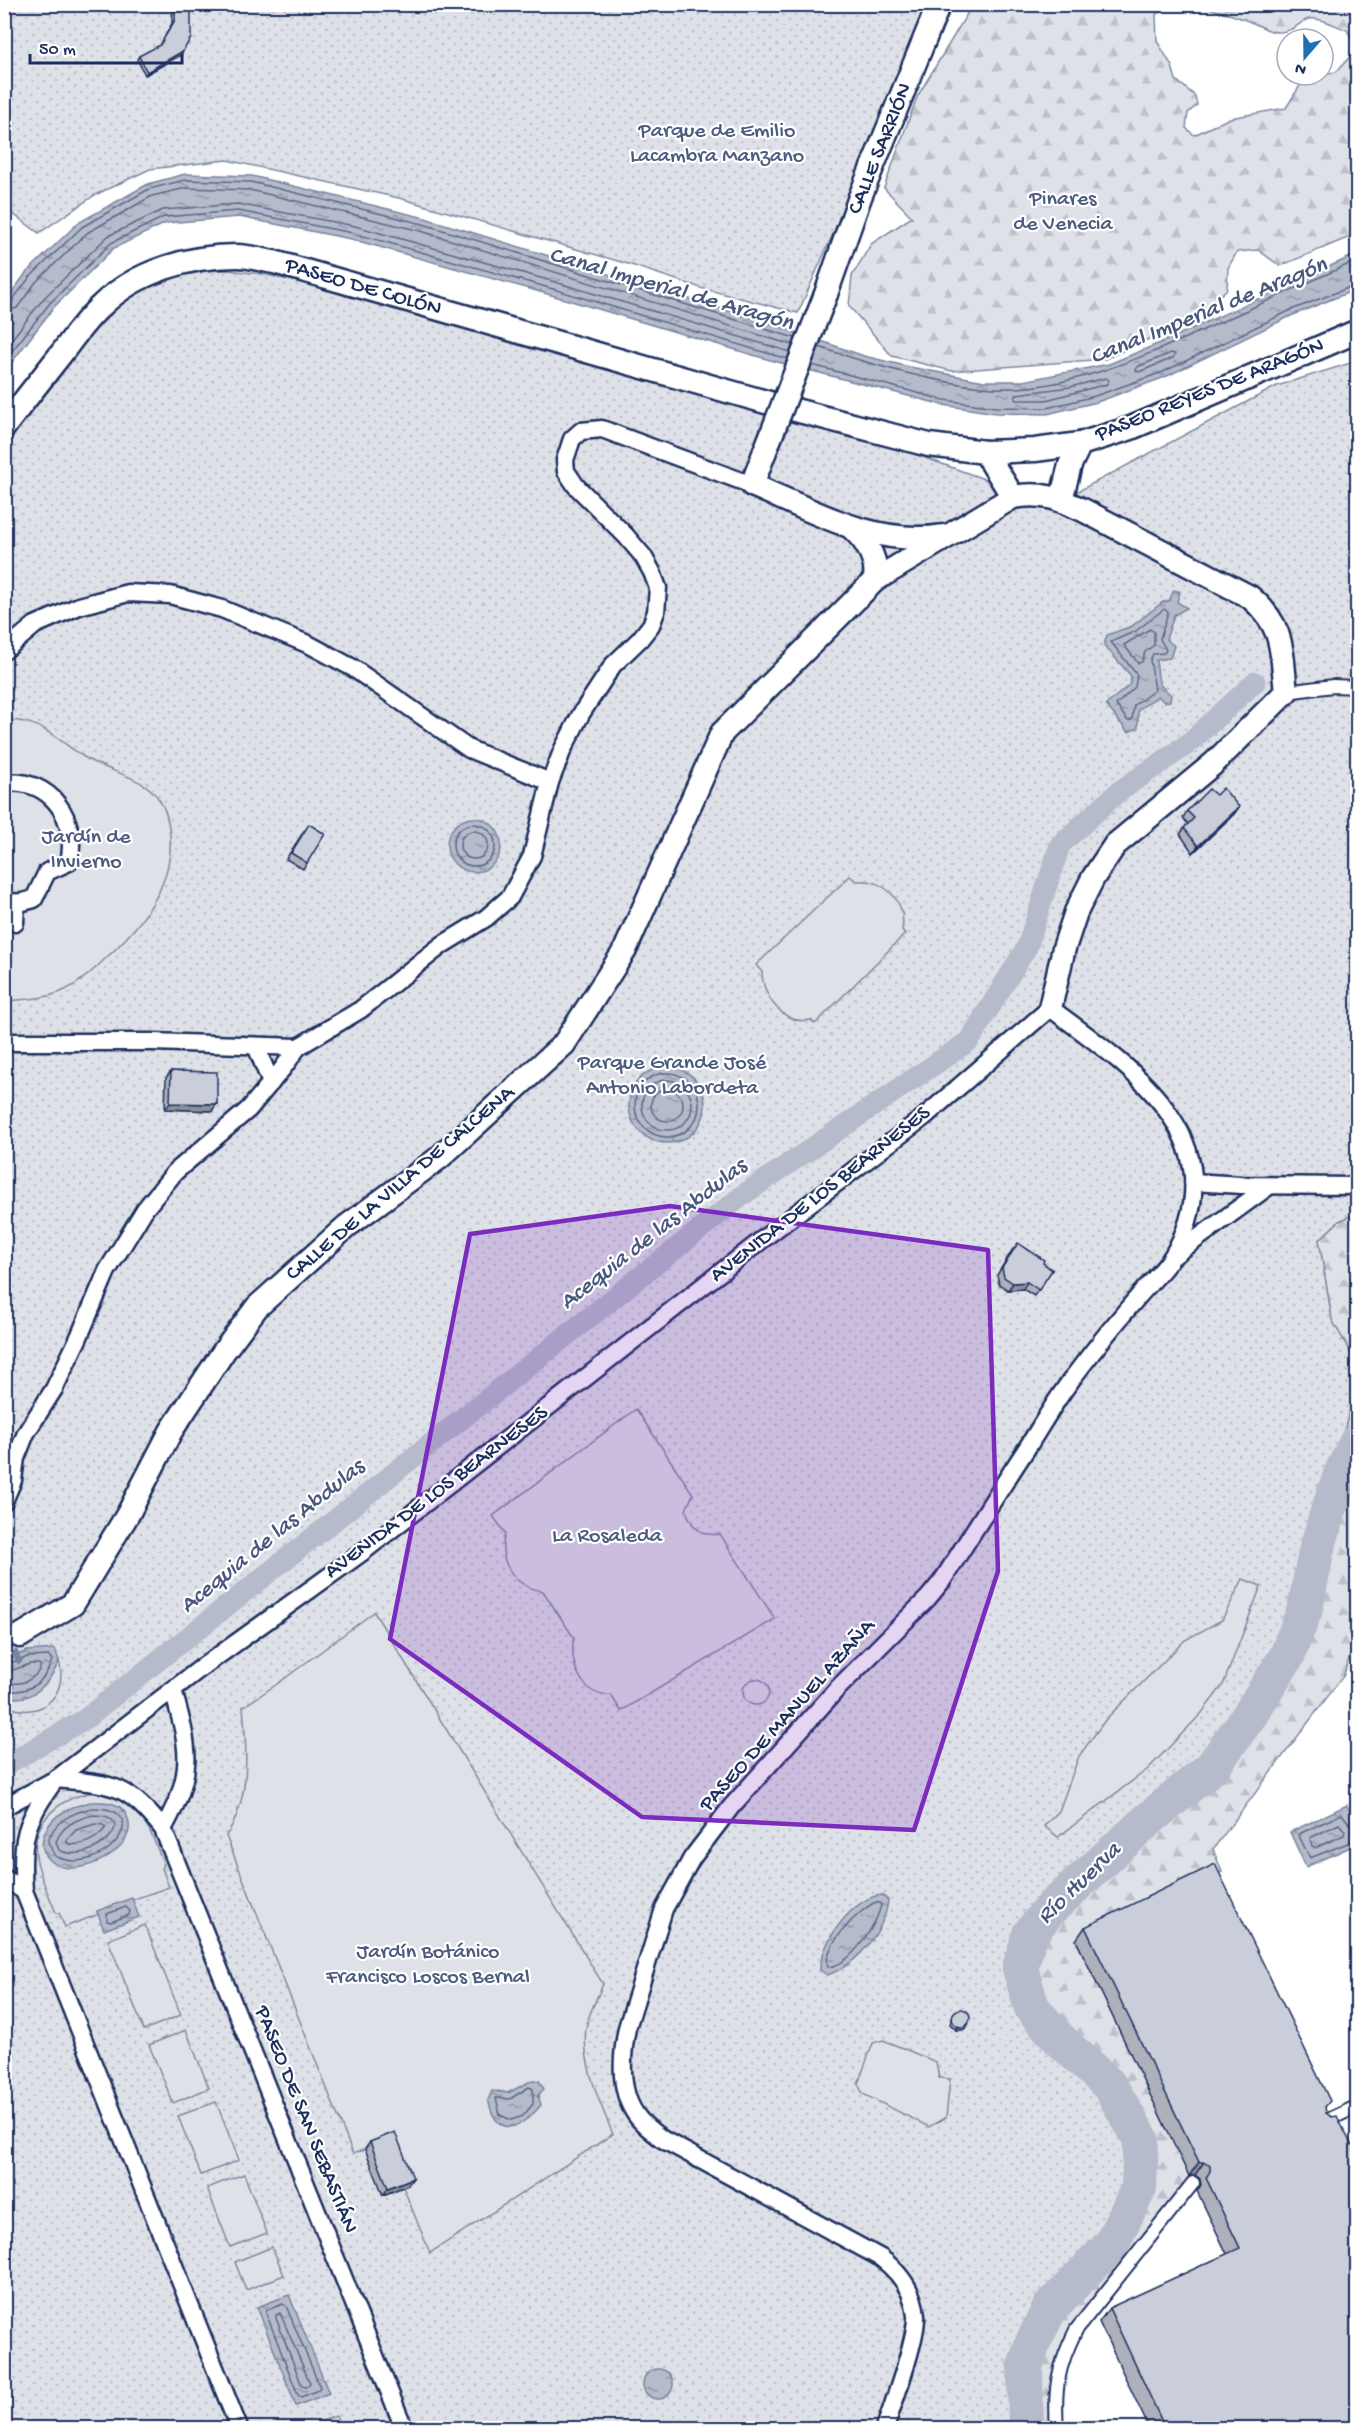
<svg xmlns="http://www.w3.org/2000/svg" width="1362" height="2433" font-family="'Gochi Hand',sans-serif">
  <style>
    .forest { fill: url(#forest-firs); stroke: #7c88a2; stroke-width: 1.5 }
    .park { fill: url(#park-dots); stroke: #7c88a2; stroke-width: 1.5 }
    .garden { fill: #dee1e7; stroke: #7c88a2; stroke-width: 1.5; fill-rule: evenodd }
    .water { fill: url(#water-ripples); stroke: #77839f; stroke-width: 1.5 }
    .lines { fill: none; stroke-linecap: round; stroke-linejoin: round }
    .shore { stroke: #596789; stroke-width: 1.5 }
    .stream { stroke: #77839f; stroke-width: 6 }
    .canal { stroke: #b5bbca; stroke-width: 21 }
    .river { stroke: #b5bbca; stroke-width: 36 }
    .minor-tunnel { stroke: #d1d5df; stroke-width: 22; stroke-dasharray: 22 11; stroke-linecap: butt }
    .service-casing { stroke: #1b2f5e; stroke-width: 16 }
    .pedestrian-casing { stroke: #1b2f5e; stroke-width: 21 }
    .minor-casing { stroke: #1b2f5e; stroke-width: 27 }
    .service { stroke: #fff; stroke-width: 12 }
    .pedestrian { stroke: #fff; stroke-width: 16 }
    .minor { stroke: #fff; stroke-width: 22 }
    .minor-bridge-casing { stroke: #1b2f5e; stroke-width: 27; stroke-linecap: butt }
    .minor-bridge { stroke: #fff; stroke-width: 22 }
    .wall { fill: #aeb1bb; stroke: #1b2f5e; stroke-width: 1.5 }
    .shaded-wall { fill: #8d9099; stroke: #1b2f5e; stroke-width: 1.5 }
    .building { fill: #caceda; stroke: #1b2f5e; stroke-width: 1.5 }
    .marked { fill: #7b2cbf; fill-opacity: 0.2; stroke: #7b2cbf; stroke-width: 4.5; stroke-linejoin: round }
    .labels { text-anchor: middle; dominant-baseline: central; stroke-width: 4.5; stroke-linejoin: round; paint-order: stroke }
    .park-label { font-size: 22px; fill: #4c5c80; stroke: #fff }
    .street-label { font-size: 22px; fill: #1b2f5e; stroke: #fff }
    .water-label { font-size: 24px; font-style: italic; fill: #49597e; stroke: #fff }
  </style>
  <defs>
    <pattern id="forest-firs" width="22" height="20" patternUnits="userSpaceOnUse" patternTransform="scale(1.5)"><rect width="22" height="20" fill="#dee1e7"/><path d="M5 1l3.5 6h-7zM16 11l3.5 6h-7z" fill="#bec1c9"/></pattern>
    <pattern id="park-dots" width="8" height="8" patternUnits="userSpaceOnUse" patternTransform="scale(1.5)"><rect width="8" height="8" fill="#dee1e7"/><path d="M2 2h.1M6 6h.1" fill="none" stroke="#bec1c9" stroke-width="1.8" stroke-linecap="round"/></pattern>
    <pattern id="water-ripples" width="26" height="14" patternUnits="userSpaceOnUse" patternTransform="scale(1.5)"><rect width="26" height="14" fill="#b5bbca"/><path d="M2 4q2-2 4 0t4 0M15 11q2-2 4 0t4 0" fill="none" stroke="#9298a7"/></pattern>
  </defs>
  <rect width="100%" height="100%" fill="#fff"/>
  <filter id="ink" filterUnits="userSpaceOnUse"><feTurbulence type="fractalNoise" baseFrequency=".0167" numOctaves="2"/><feDisplacementMap in="SourceGraphic" scale="12" xChannelSelector="R" yChannelSelector="G"/><feConvolveMatrix kernelMatrix="1 2 1 2 8 2 1 2 1" color-interpolation-filters="sRGB"/></filter>
  <g filter="url(#ink)">
    <g class="forest">
      <path d="M973,4L1357,5V49L1347,30C1335,26 1316,14 1304,21C1295,27 1290,32 1279,32C1271,33 1261,26 1253,23C1219,9 1192,0 1156,14L1157,41L1172,66L1176,80L1195,96L1197,105L1188,113L1186,128L1194,135L1230,118L1286,108L1306,76L1336,72L1357,49V234L1280,266L1258,250L1237,252L1228,268L1227,289L1195,318L1105,359L952,371L892,356L849,306L852,276L871,244L912,217L884,188L917,97Z"/>
      <polygon points="1357,1213 1357,1364 1332,1320 1319,1240 1339,1221"/>
      <polygon points="1357,1385 1358,1629 1344,1675 1213,1849 1222,1872 1205,1878 1076,1940 1193,2183 1063,2356 1057,2428 1026,2428 1025,2367 1033,2342 1050,2308 1111,2245 1139,2188 1060,2040 1032,2008 1020,1968 1030,1934 1050,1909 1148,1820 1212,1767 1299,1606 1317,1524"/>
    </g>
    <g class="park">
      <polygon points="5,5 927,5 881,125 798,313 701,288 628,264 399,198 227,160 150,169 95,195 39,233 5,208"/>
      <polygon points="228,270 262,274 339,291 811,417 1054,504 1277,386 1357,361 1358,1213 1339,1221 1319,1240 1332,1320 1357,1364 1357,1385 1317,1524 1299,1606 1249,1716 1212,1767 1148,1820 1050,1909 1030,1934 1020,1968 1032,2008 1060,2040 1109,2085 1141,2139 1139,2188 1111,2245 1050,2308 1033,2342 1025,2367 1026,2428 5,2428 5,431 99,316 135,293 193,271"/>
    </g>
    <g class="garden">
      <path d="M4,720C44,719 58,742 89,760C105,769 139,778 151,790C164,802 168,817 170,834C174,886 141,926 105,959C94,970 80,983 65,990C47,999 27,999 7,1001H4Z"/>
      <path d="M850,876L856,881C884,878 907,901 902,930L905,934L815,1024L811,1020C784,1026 762,996 762,972L756,965Z"/>
      <path d="M636,1409L693,1494L686,1510C691,1527 701,1537 720,1534L775,1619L621,1711L611,1695C582,1698 568,1661 574,1638L543,1591C514,1587 497,1562 505,1533L493,1516Z"/>
      <polygon points="1243,1579 1261,1586 1223,1685 1201,1714 1148,1769 1058,1837 1044,1826 1059,1811 1079,1756 1106,1719 1185,1640 1222,1620"/>
      <path d="M374,1612L603,1984C598,1996 591,2009 587,2023C579,2056 600,2104 613,2134L430,2253L403,2187L408,2185L390,2139L353,2154L226,1836C251,1798 247,1751 243,1707L280,1682ZM533,2080L540,2091L539,2100L497,2091L508,2093Z"/>
      <path d="M59,1661C69,1697 38,1722 5,1705L4,1696C32,1704 49,1684 59,1661Z"/>
      <circle cx="756" cy="1692" r="13"/>
      <path d="M96,1792C141,1798 149,1828 164,1865L162,1868L169,1887L97,1912L99,1914L65,1927L59,1913H56C49,1895 39,1876 36,1856C31,1819 63,1796 96,1792Z"/>
      <polygon points="145,1925 181,2015 144,2030 108,1940"/>
      <polygon points="186,2030 209,2088 173,2103 149,2045"/>
      <polygon points="883,2040 936,2062 939,2078 950,2079 946,2117 929,2127 863,2094 858,2084 873,2043"/>
      <polygon points="216,2102 239,2160 201,2175 178,2116"/>
      <polygon points="244,2174 267,2233 230,2247 207,2188"/>
      <polygon points="272,2247 284,2275 246,2290 235,2262"/>
      <polygon points="336,2416 341,2428 303,2428"/>
    </g>
    <g class="water">
      <polygon points="185,174 252,176 425,218 781,327 864,356 910,367 984,381 1023,381 1109,364 1160,343 1357,254 1357,289 1293,315 1165,377 1097,402 1047,414 996,413 943,405 770,360 551,295 351,239 239,217 166,223 114,248 54,307 5,371 5,302 26,273 78,223 148,184"/>
      <polygon points="1174,590 1180,592 1177,602 1187,608 1174,615 1166,639 1174,646 1170,658 1156,660 1159,684 1171,695 1170,701 1164,702 1158,696 1138,710 1138,728 1128,732 1106,705 1130,684 1131,676 1104,645 1107,635 1132,626 1163,602 1169,601"/>
      <circle cx="474" cy="845" r="27"/>
      <circle cx="667" cy="1105" r="38"/>
      <path d="M55,1649L59,1661C49,1684 32,1704 5,1696V1661L27,1651Z"/>
      <path d="M91,1802C99,1802 107,1801 114,1804C128,1809 133,1826 126,1838C115,1859 70,1880 50,1860C33,1844 48,1820 65,1811C73,1806 82,1804 91,1802Z"/>
      <polygon points="1347,1805 1357,1827 1357,1844 1306,1867 1290,1832"/>
      <path d="M882,1895L888,1900C885,1931 856,1966 827,1975L820,1970C821,1942 853,1897 882,1895Z"/>
      <polygon points="132,1898 139,1917 104,1930 97,1911"/>
      <path d="M533,2080L539,2081L544,2089L538,2095L541,2105C531,2117 509,2139 495,2118C491,2113 490,2105 488,2100L492,2091L508,2093Z"/>
      <polygon points="289,2295 329,2393 296,2406 257,2307"/>
      <circle cx="658" cy="2384" r="15"/>
    </g>
    <g class="lines">
      <g class="shore">
        <polyline points="4,304 11,302 30,277 82,227 149,189 185,180 251,182 423,224 795,338"/>
        <polyline points="4,312 17,308 36,282 87,233 152,196 186,188 250,190 421,231 792,345"/>
        <path d="M819,347C872,365 927,381 982,387C1062,396 1150,354 1221,322C1266,301 1312,281 1358,260"/>
        <polyline points="4,349 44,298 108,236 163,210 238,204 355,226 555,282 790,352"/>
        <polygon points="1171,353 1175,354 1173,358 1139,372 1136,371 1137,367"/>
        <polyline points="4,361 50,303 111,243 164,217 238,211 353,233 553,289 787,359"/>
        <polyline points="812,365 944,400 996,407 1047,408 1095,396 1163,372 1291,310 1358,284"/>
        <polygon points="1106,378 1109,380 1107,384 1046,400 1017,400 1015,398 1017,394 1070,387"/>
        <polygon points="1164,609 1168,612 1160,639 1166,650 1164,653 1153,654 1150,660 1155,690 1134,705 1132,720 1128,721 1116,705 1135,687 1137,675 1111,642 1136,631"/>
        <polygon points="1150,629 1154,632 1154,645 1145,652 1142,662 1138,663 1124,645"/>
        <circle cx="474" cy="845" r="21"/>
        <circle cx="474" cy="845" r="14"/>
        <circle cx="667" cy="1105" r="32"/>
        <circle cx="667" cy="1105" r="25"/>
        <circle cx="667" cy="1105" r="16"/>
        <path d="M4,1665L28,1657L49,1656L52,1660C44,1684 30,1693 4,1691"/>
        <path d="M4,1673L30,1664H39L41,1666C34,1682 21,1685 4,1683"/>
        <path d="M92,1808C160,1807 102,1880 55,1856L48,1842C53,1821 72,1813 92,1808Z"/>
        <path d="M93,1815C145,1815 92,1867 59,1850L56,1842C62,1825 77,1819 93,1815Z"/>
        <path d="M95,1824L103,1825L106,1827C98,1839 81,1848 67,1843V1840L76,1830Z"/>
        <polygon points="1339,1824 1345,1831 1344,1835 1315,1848 1312,1847 1310,1838"/>
        <polyline points="1358,1828 1351,1826 1342,1814 1301,1833 1299,1836 1310,1858 1358,1839"/>
        <path d="M876,1902L881,1904C878,1924 850,1966 828,1967C822,1947 858,1910 876,1902Z"/>
        <polygon points="126,1907 130,1911 129,1915 111,1922 107,1921 107,1914"/>
        <polygon points="529,2087 533,2089 533,2104 523,2116 511,2120 500,2115 496,2098 510,2099"/>
        <polygon points="283,2304 286,2306 320,2387 318,2390 301,2397 298,2395 266,2313 267,2310"/>
        <polygon points="280,2313 310,2383 306,2387 302,2386 276,2318 276,2315"/>
      </g>
      <polyline class="stream" points="4,1627 19,1661"/>
      <polyline class="canal" points="4,1766 85,1719 743,1195 969,1041 1027,947 1060,845 1118,792 1188,744 1255,682"/>
      <polyline class="river" points="1026,2428 1025,2367 1033,2342 1050,2308 1111,2245 1139,2188 1141,2139 1109,2085 1060,2040 1032,2008 1020,1968 1030,1934 1050,1909 1148,1820 1212,1767 1249,1716 1287,1656 1305,1609 1316,1552 1328,1512 1342,1472 1358,1440"/>
      <polyline class="minor-tunnel" points="4,1643 20,1636"/>
      <g class="service-casing">
        <g id="service">
          <polyline points="1286,692 1333,686 1358,687"/>
          <polyline points="1324,2122 1358,2106"/>
          <path d="M1057,2428C1054,2388 1058,2366 1076,2330L1193,2183"/>
        </g>
      </g>
      <g class="pedestrian-casing">
        <g id="pedestrian">
          <polyline points="4,651 35,625 79,606 128,593 170,595 222,609 310,645 353,668 469,749 550,782"/>
          <path d="M4,783C51,777 79,820 69,862L47,872L34,899L23,902L4,903"/>
          <polyline points="15,923 16,903"/>
          <polyline points="4,1042 153,1042 298,1047"/>
          <polyline points="256,1046 271,1083"/>
          <polyline points="1193,1182 1241,1185 1358,1186"/>
          <polyline points="1172,1257 1269,1186"/>
          <polyline points="4,1501 13,1480 16,1458 26,1433 54,1389 79,1337 107,1271 145,1209 175,1172 249,1109 283,1068 298,1047 360,1010 442,945 486,918 510,897 532,856 550,782 563,749 581,714 613,665 640,639 651,625 656,612 658,588 652,572 643,556 626,536 576,486 566,471 565,460 572,439 581,431 602,429 752,485"/>
          <path d="M4,1807L56,1779L201,1668L364,1551L772,1232L924,1117L1050,1008C1132,1068 1240,1140 1172,1257C1163,1271 1148,1285 1137,1298C1113,1326 1090,1354 1069,1383C1054,1403 1041,1426 1027,1448C998,1492 970,1537 942,1581L928,1598L837,1689L731,1807L692,1858L664,1909L627,2028C621,2058 618,2095 640,2120C646,2127 654,2133 662,2139L881,2258C899,2272 914,2291 916,2316C917,2339 893,2404 885,2428"/>
          <path d="M163,1829C195,1772 190,1751 173,1690"/>
          <polyline points="4,1878 24,1891"/>
          <path d="M239,2428L24,1891C20,1840 25,1820 56,1779C113,1784 126,1783 163,1829L404,2428"/>
        </g>
      </g>
      <g class="minor-casing">
        <g id="minor">
          <polyline points="826,294 860,197 939,4"/>
          <path d="M4,427C23,402 42,378 61,354C74,337 86,319 102,305C137,271 190,256 237,256C249,256 262,260 274,262L780,406L929,445L985,452L1035,450L1080,444L1131,428L1358,331"/>
          <path d="M765,451L752,485C813,511 875,547 943,536"/>
          <polyline points="985,452 1013,497"/>
          <polyline points="1061,500 1070,465 1080,444"/>
          <path d="M852,528C867,542 878,559 875,580"/>
          <path d="M20,1636L73,1604L128,1514L171,1431L224,1351L257,1307L347,1226L439,1158L564,1044L625,950L722,733L875,580L1013,497C1042,492 1057,498 1083,510L1250,597C1285,627 1281,650 1286,692L1213,764L1115,845L1093,878L1076,912L1064,948L1050,1008"/>
        </g>
      </g>
      <use href="#service" class="service"/>
      <use href="#pedestrian" class="pedestrian"/>
      <use href="#minor" class="minor"/>
      <g class="minor-bridge-casing">
        <polyline id="minor-bridge" points="765,451 826,294"/>
      </g>
      <use href="#minor-bridge" class="minor-bridge"/>
    </g>
    <g class="wall">
      <polygon points="173,4 191,4 183,51 181,55 145,75 137,59 139,56 160,46 172,23"/>
      <polygon points="1216,795 1239,807 1234,814 1193,853 1180,834 1188,824 1183,818 1187,811"/>
      <polygon points="304,831 307,863 303,869 286,859"/>
      <polygon points="171,1071 212,1111 165,1109 166,1078"/>
      <polygon points="1013,1249 1043,1263 1052,1270 1034,1296 1023,1289 1008,1290 999,1284 997,1275"/>
      <polygon points="1085,1927 1325,2107 1358,2428 1149,2428 1099,2322 1109,2308 1227,2254 1197,2191 1201,2185 1200,2179 1195,2175 1189,2176 1076,1940"/>
      <polygon points="955,2012 968,2024 966,2028 961,2030 956,2030 950,2024 953,2015"/>
      <polygon points="370,2142 408,2185 383,2195 365,2149"/>
    </g>
    <g class="shaded-wall">
      <polygon points="183,51 181,55 145,75 147,72"/>
      <polygon points="1239,807 1234,814 1193,853 1198,846"/>
      <polygon points="170,1103 217,1104 212,1111 165,1109"/>
      <polygon points="1027,1282 1023,1289 1008,1290 1013,1283"/>
      <polygon points="968,2024 966,2028 961,2030 956,2030 958,2027"/>
      <polygon points="1199,2162 1204,2162 1195,2175 1189,2176"/>
      <polygon points="413,2178 408,2185 383,2195 388,2188"/>
    </g>
    <g class="building">
      <polygon points="175,4 191,4 191,38 183,51 147,72 139,56 160,45 175,20"/>
      <polygon points="1223,788 1239,807 1198,846 1184,828 1194,818 1187,811 1209,789 1216,795"/>
      <polygon points="309,824 325,834 307,863 291,853"/>
      <polygon points="171,1071 217,1072 217,1104 170,1103"/>
      <polygon points="1018,1243 1044,1260 1043,1263 1052,1270 1039,1290 1027,1282 1013,1283 1004,1277 1002,1268"/>
      <polygon points="1215,1864 1330,2101 1325,2107 1326,2113 1332,2117 1337,2116 1352,2146 1358,2143 1358,2428 1334,2428 1332,2425 1324,2428 1165,2428 1109,2308 1240,2248 1206,2178 1210,2171 1210,2166 1204,2162 1199,2162 1085,1927"/>
      <circle cx="961" cy="2018" r="9"/>
      <polygon points="395,2132 413,2178 388,2188 370,2142"/>
    </g>
  </g>
  <path class="marked" d="M670,1206L988,1250L998,1571L914,1830L642,1817L390,1639L470,1234Z"/>
  <g class="labels">
    <g class="park-label">
      <text x="717" y="132">Parque de Emilio<tspan x="717" dy="25">Lacambra Manzano</tspan></text>
      <text x="1063" y="200">Pinares<tspan x="1063" dy="25">de Venecia</tspan></text>
      <text x="86" y="838">Jardín de<tspan x="86" dy="25">Invierno</tspan></text>
      <text x="672" y="1064">Parque Grande José<tspan x="672" dy="25">Antonio Labordeta</tspan></text>
      <text x="607" y="1537">La Rosaleda</text>
      <text x="428" y="1953">Jardín Botánico<tspan x="428" dy="25">Francisco Loscos Bernal</tspan></text>
    </g>
    <g class="street-label">
      <text transform="translate(881 149) rotate(-68)">CALLE SARRIÓN</text>
      <text transform="translate(363 288) rotate(16)">PASEO DE COLÓN</text>
      <text transform="translate(1210 391) rotate(-22)">PASEO REYES DE ARAGÓN</text>
      <text transform="translate(401 1184) rotate(-40)">CALLE DE LA VILLA DE CALCENA</text>
      <text transform="translate(821 1195) rotate(-38)">AVENIDA DE LOS BEARNESES</text>
      <text transform="translate(437 1493) rotate(-37)">AVENIDA DE LOS BEARNESES</text>
      <text transform="translate(788 1716) rotate(-48)">PASEO DE MANUEL AZAÑA</text>
      <text transform="translate(305 2120) rotate(68)">PASEO DE SAN SEBASTIÁN</text>
    </g>
    <g class="water-label">
      <text transform="translate(671 290) rotate(16)">Canal Imperial de Aragón</text>
      <text transform="translate(1209 312) rotate(-22)">Canal Imperial de Aragón</text>
      <text transform="translate(654 1235) rotate(-38)">Acequia de las Abdulas</text>
      <text transform="translate(273 1537) rotate(-39)">Acequia de las Abdulas</text>
      <text transform="translate(1080 1884) rotate(-44)">Río Huerva</text>
    </g>
  </g>
  <rect width="1362" height="2433" fill="none" stroke="#fff" stroke-width="24"/>
  <rect x="12" y="12" width="1338" height="2409" fill="none" stroke="#1b2f5e" stroke-width="2" filter="url(#ink)"/>
  <g transform="translate(1305 57) rotate(200)"><circle r="28" fill="#ffffff" stroke="#a4acbf" stroke-width="1.5"/>
  <path d="M0-4.5L10 22L0 15L-10 22Z" fill="#1f6fb2"/>
  <text y="-9" font-size="16" font-weight="bold" text-anchor="middle" fill="#1b2f5e">N</text>
  </g>
  <path d="M30 54v9h152v-9" fill="none" stroke="#1b2f5e" stroke-width="3"/>
  <text x="39" y="54" font-size="18" fill="#1b2f5e" stroke="#ffffff" stroke-width="4.5" paint-order="stroke">50 m</text>
</svg>
